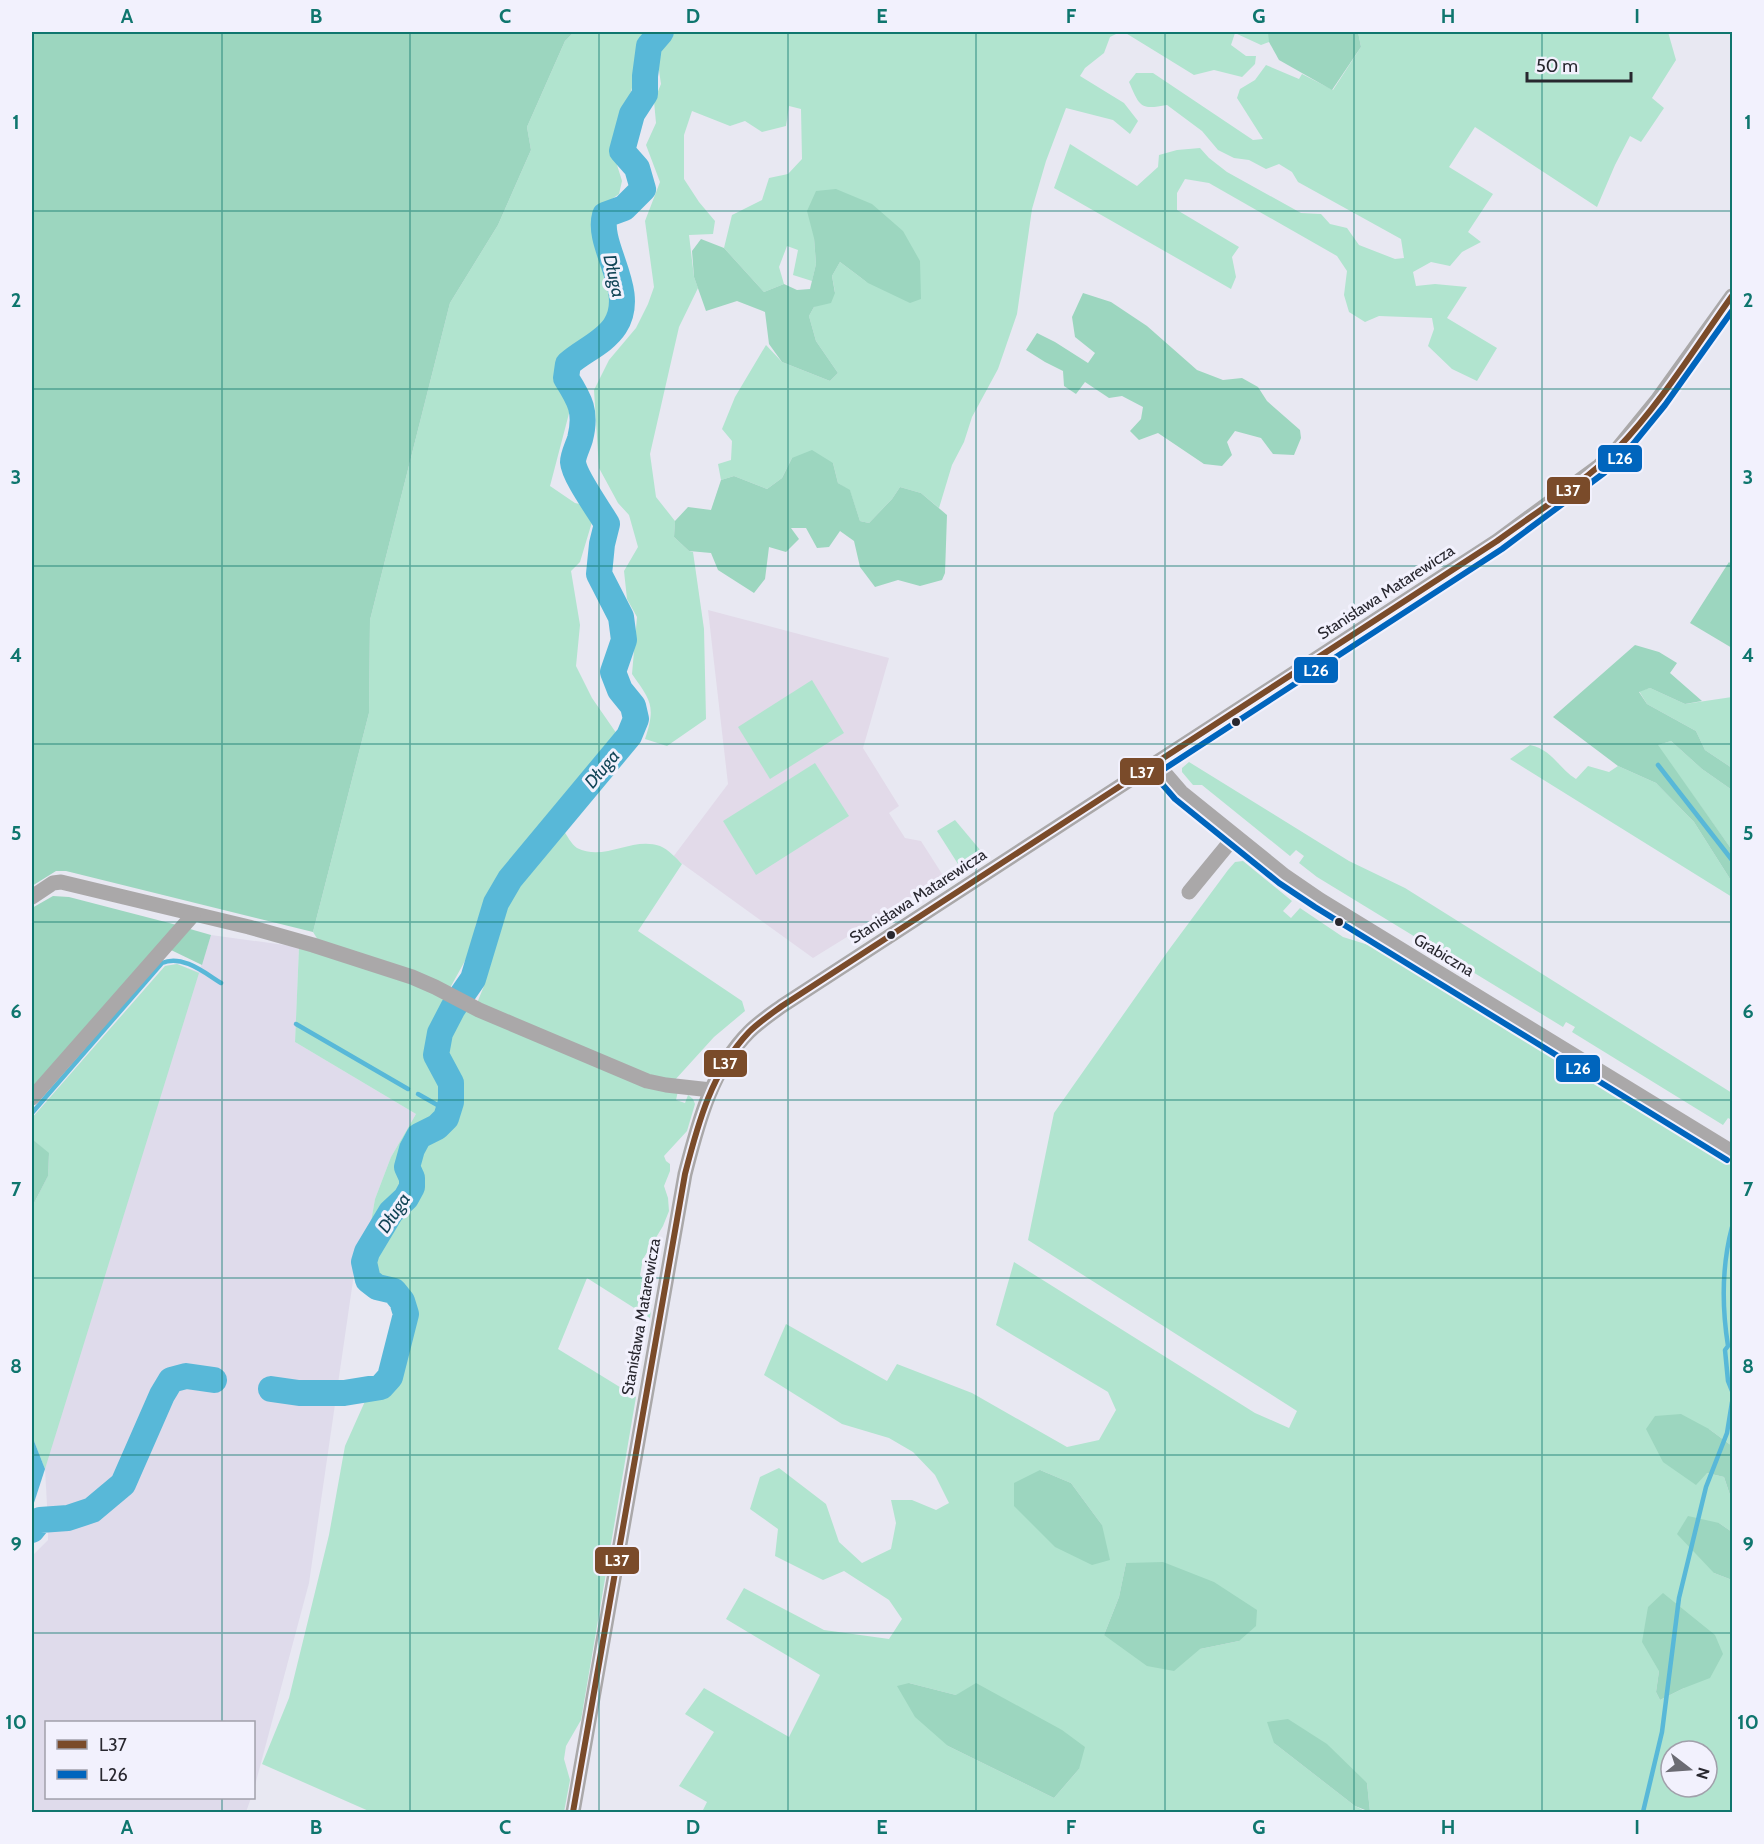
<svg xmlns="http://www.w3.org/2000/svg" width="1764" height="1844" font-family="Cabin,sans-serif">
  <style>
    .commercial { fill: #dfdbeb }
    .education { fill: #e2dae9 }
    .green { fill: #b1e4cf; fill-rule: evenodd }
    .forest { fill: #9cd6bf }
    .water { fill: #58b8d8 }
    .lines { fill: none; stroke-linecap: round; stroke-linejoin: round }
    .stream { stroke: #58b8d8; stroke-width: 4.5 }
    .river { stroke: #58b8d8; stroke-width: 26 }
    .minor { stroke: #aaa8a9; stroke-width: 15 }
    .bus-1-casing { stroke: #f2f1fd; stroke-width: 10 }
    .bus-2-casing { stroke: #f2f1fd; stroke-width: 10 }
    .bus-1 { stroke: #7a4b2a; stroke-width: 6 }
    .bus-2 { stroke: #0065bd; stroke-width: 6 }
    .grid { fill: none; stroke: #0f766e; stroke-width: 1.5; stroke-opacity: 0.55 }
    .bus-dot { fill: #28272f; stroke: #f2f1fd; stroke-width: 2 }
    .labels { text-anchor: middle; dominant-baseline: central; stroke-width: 6; stroke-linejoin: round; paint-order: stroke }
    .street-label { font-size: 16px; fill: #28272f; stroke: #f2f1fd }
    .water-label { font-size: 18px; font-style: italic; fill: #124557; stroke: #f2f1fd }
    .line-badge { stroke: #f2f1fd; stroke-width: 2 }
    .badge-label { font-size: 16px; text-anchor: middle; font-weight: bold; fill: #fff }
    .neatline { fill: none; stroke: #0f766e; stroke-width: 2 }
    .grid-label { font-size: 20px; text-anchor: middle; font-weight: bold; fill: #0f766e }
  </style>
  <rect width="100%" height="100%" fill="#e8e8f2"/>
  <polygon class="commercial" points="211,935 299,947 295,1042 416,1114 391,1157 375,1199 369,1233 356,1260 309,1583 254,1789 254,1722 46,1722 46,1798 251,1798 246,1812 32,1812 32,1556 48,1540 48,1523 45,1469 32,1436 32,1207 39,1195 32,1139 32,1118 165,966 177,964 199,972"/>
  <polygon class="education" points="708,610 889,658 863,748 899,806 889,813 905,838 921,841 944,877 813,958 673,857 728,784"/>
  <g class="green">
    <polygon points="574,32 647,32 614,155 622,181 619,194 602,206 597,230 603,249 613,297 612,310 601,331 570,348 560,370 562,385 572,402 550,486 575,503 584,505 592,522 580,562 571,571 580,625 576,666 592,698 619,737 483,906 476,924 471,950 450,988 318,940 313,932 369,713 370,620 450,303 498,225 531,150 527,127 565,41"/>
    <path d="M669,32H1120L1110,37L1104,53L1085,68L1080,76L1124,103L1138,121L1130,134L1113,120L1066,108L1046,161L1032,209L1017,314L998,369L972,417L964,442L952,465L939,508L921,493L900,487L892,499L869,523L860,521L850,491L838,483L833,463L792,458L782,478L767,489L734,476L721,480L718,464L731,460L732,441L722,429L735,397L766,345L782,362L830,381L838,373L816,341L809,316L814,307L835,292L832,276L840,262L868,283L814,238L816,264L812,281L793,275L798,250L787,246L779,267L784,284L764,292L724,248L732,215L762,200L769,178L788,174L802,159L801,109L789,106L786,126L762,132L745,121L730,126L692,111L684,135V179L699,202L715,221L713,234L689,235L694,277L698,288L679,327L650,454L656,497L675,521L674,537L689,551L693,552L704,629L706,719L667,746L645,739C656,706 651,701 632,674L637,617L627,599L624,571L638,547L629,515L618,503L599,468L594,390L609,360L636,328L648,304L654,287L645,221L660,182L646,145L656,123L654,101L661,84L657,57Z"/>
    <polygon points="1124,32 1271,32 1269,42 1261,45 1235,33 1231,45 1246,56 1256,56 1255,64 1242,77 1214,70 1194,75"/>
    <path d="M1358,32H1668L1676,60L1652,98L1664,108L1641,142L1630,136L1615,165L1597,207L1475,127L1449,167L1493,194L1468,232L1481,242L1462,252L1450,266L1431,262L1413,272L1416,286L1435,284L1467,287L1447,318L1497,348L1477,381L1452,369L1428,346L1434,329L1432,318L1379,316L1365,322L1349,312L1344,295L1347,271L1337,256L1209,183L1185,179L1177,193V210L1239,247L1232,257L1236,277L1231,289L1054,188L1070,144L1137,186L1158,167L1159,155L1177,150L1200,148L1209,158L1227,172L1301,213L1321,214L1330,224L1347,228L1359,245L1395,259L1404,258L1401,239L1298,182L1292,172L1279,164L1266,169L1249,160L1234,158L1218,150L1202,131L1167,105C1140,110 1140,107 1129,82L1136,73H1153L1253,140L1263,139L1237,98L1240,89L1255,80L1266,65L1299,79L1302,74L1333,90L1361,47Z"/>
    <polygon points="812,680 844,733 770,779 738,727"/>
    <polygon points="1650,688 1685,704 1732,697 1732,768 1705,750 1696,731 1647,704 1639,691"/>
    <polygon points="1671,741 1702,769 1732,790 1732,850 1657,745"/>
    <path d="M1530,745C1553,750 1559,769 1576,779L1588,766L1609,772L1618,766L1656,783L1694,822L1732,882V897L1510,759Z"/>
    <polygon points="1189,762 1349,861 1405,888 1732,1093 1732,1120 1728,1118 1723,1125 1572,1032 1575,1027 1566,1022 1563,1027 1317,877 1299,863 1304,856 1296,850 1290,856 1202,785 1193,785 1182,772 1182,768"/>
    <polygon points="815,763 849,816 756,875 723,821"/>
    <polygon points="955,820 981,851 958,864 937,831"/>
    <path d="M563,830C567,835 571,844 577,848C605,862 632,836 660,846C668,849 676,858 682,864L638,931L742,1001L745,1011L714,1037L674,1081L657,1079L477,1003L484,986L488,935L502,905L516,884Z"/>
    <path d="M1243,861L1292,901L1283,911L1291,918L1300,908L1343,937L1378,948L1732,1166V1446L1709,1429L1707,1473L1724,1477L1732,1501V1532L1719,1523L1714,1573L1732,1580V1812H1370L1367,1783L1274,1743L1355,1806L1367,1812H702L707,1802L679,1786L714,1732L685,1714L704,1688L789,1737L820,1675L726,1619L744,1588L824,1630L889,1639L902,1619L889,1600L844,1571L823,1580L775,1556L778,1529L750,1509L760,1477L779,1468L826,1504L839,1542L862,1563L891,1549L896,1523L891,1500H912L936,1510L949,1503L935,1475L913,1452L889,1438L842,1424L764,1375L786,1324L887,1381L897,1364L972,1393L1067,1447L1099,1440L1116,1410L1108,1392L996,1325L1014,1262L1255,1413L1289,1428L1297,1411L1028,1240L1054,1113L1168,951L1228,870L1235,862ZM1040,1470L1071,1483L1102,1525ZM1126,1563L1239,1641L1200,1649L1104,1635L1119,1597ZM1659,1671L1684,1688L1660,1700L1656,1692ZM909,1683L956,1695L1079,1769L1054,1798L948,1746ZM1671,1751H1707V1787H1671Z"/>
    <polygon points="299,947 447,996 430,1053 444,1093 444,1106 438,1117 431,1124 419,1129 406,1148 401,1171 405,1182 403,1191 383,1212 369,1233 375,1199 391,1157 416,1114 295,1042"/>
    <polygon points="177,964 199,973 45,1469 32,1436 32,1207 48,1176 49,1154 32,1139 32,1118 165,966"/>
    <path d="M464,1008L678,1091L676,1100L685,1103L688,1095L693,1099L695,1104L687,1131L664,1156L666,1161L670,1164V1171L664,1186L668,1198L669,1211L663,1226L643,1259L640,1275L653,1295L650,1318L587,1278L558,1349L636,1397L581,1720L566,1746L564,1759L570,1780L564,1812H371L262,1764L289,1698L329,1535L345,1446L366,1399C372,1398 382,1397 387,1393C404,1380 420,1319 411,1300C409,1296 403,1288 399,1286C387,1280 369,1282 373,1262C378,1235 407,1216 417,1194C424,1178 413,1160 422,1145C431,1131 449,1135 457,1112C462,1096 457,1079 450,1064C448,1059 444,1052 444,1047C444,1032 454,1018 464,1008Z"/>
  </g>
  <g class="forest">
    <polygon points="32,32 574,32 565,41 527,127 531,150 498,225 450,303 370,620 369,713 313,932 66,871 56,871 32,886"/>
    <polygon points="1268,32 1358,32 1361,47 1332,90 1279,60 1269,42"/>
    <polygon points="836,189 872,204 903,231 920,261 921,299 910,303 868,283 840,262 832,276 835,293 831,303 814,307 809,316 816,341 838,373 830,381 782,362 769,344 765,312 737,301 706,311 694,277 692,251 701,239 724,248 764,292 784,284 797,290 810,289 816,264 814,238 807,211 816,191"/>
    <polygon points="1083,293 1111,302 1147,326 1197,370 1223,380 1242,378 1258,387 1267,401 1300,430 1301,438 1294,455 1273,454 1261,438 1235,431 1227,442 1232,455 1222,466 1204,464 1158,433 1139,440 1130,431 1141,419 1143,407 1122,396 1109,398 1085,382 1076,394 1064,386 1063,371 1045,362 1026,350 1037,333 1055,342 1088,363 1095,353 1075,337 1072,317"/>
    <polygon points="812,450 833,463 838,483 850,490 860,521 869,523 892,499 900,487 921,493 947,515 945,573 942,580 920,586 898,580 875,587 860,567 854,541 840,531 829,547 817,548 806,528 791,528 799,539 786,552 769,547 765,579 754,593 718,570 711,553 689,551 674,537 675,521 688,507 711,510 721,480 734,476 767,489 782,478 792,458"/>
    <polygon points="1729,562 1732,565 1732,599 1731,602 1732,603 1732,648 1690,623"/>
    <polygon points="1635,645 1659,652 1677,663 1670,673 1702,701 1685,704 1650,688 1639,692 1647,704 1696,731 1705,750 1732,768 1732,790 1702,769 1671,741 1658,745 1732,850 1732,882 1694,822 1656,783 1618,766 1553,717"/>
    <polygon points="53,896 69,897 177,925 32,1090 32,908"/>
    <polygon points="190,929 211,935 202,965 171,950"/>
    <polygon points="32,1139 49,1153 48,1176 32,1207"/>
    <polygon points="1681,1414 1709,1429 1732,1446 1732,1501 1724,1477 1707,1473 1696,1485 1663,1462 1646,1429 1655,1416"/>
    <polygon points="1040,1470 1071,1483 1102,1525 1110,1560 1092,1565 1055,1547 1014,1506 1014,1483"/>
    <polygon points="1688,1516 1719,1523 1732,1532 1732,1580 1714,1573 1677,1534"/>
    <polygon points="1163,1562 1214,1582 1257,1610 1256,1626 1239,1641 1200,1649 1174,1671 1147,1666 1104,1635 1119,1597 1126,1563"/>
    <polygon points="1663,1593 1715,1635 1723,1654 1710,1678 1684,1688 1660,1700 1656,1692 1659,1671 1642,1642 1648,1607"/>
    <polygon points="909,1683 956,1695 976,1683 1062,1730 1085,1747 1079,1769 1054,1798 948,1746 915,1717 897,1686"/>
    <polygon points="1288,1719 1327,1744 1367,1783 1370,1812 1355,1806 1274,1743 1267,1722"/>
  </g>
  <polygon class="water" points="32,1436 45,1469 32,1509"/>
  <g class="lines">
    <g class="stream">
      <polyline points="1658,765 1732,860"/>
      <polyline points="296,1024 408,1089"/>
      <polyline points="418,1094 448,1111"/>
      <path d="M32,1113L162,963C182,954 205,973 221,983"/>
      <path d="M1732,1227C1722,1265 1722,1308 1728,1346L1725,1350L1728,1381L1732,1391"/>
      <polyline points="1643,1812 1662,1732 1679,1598 1706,1487 1727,1433 1732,1402"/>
    </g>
    <g class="river">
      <path d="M271,1389L299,1393H344L381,1387L390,1377L406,1314L402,1301L394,1291L377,1287L368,1280L364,1262L367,1252L391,1212L406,1198L412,1187V1178L407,1167L412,1149L419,1136L437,1127L446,1118L451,1102V1083L436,1055L440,1033L453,1008L473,979L496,903L510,879L629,736L636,719L633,706L620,690L613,672L624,640L621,617L599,574L602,544L607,524C599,510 574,476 573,462C573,455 578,446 580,439C587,412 580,400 566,378L568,364C582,351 604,343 615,326C638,291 596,246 605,215L624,208L643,189L637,168L622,151L632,114L645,94V76L649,46L661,32"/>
      <polyline points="32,1530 40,1520 68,1518 92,1510 123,1484 162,1395 171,1380 186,1376 214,1380"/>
    </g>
    <g class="minor">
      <polyline points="1156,763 1181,792 1285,876 1320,900 1732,1152"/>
      <polyline points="1189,892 1235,836"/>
      <polyline points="32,897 53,883 61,882 249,927 313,945 412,977 435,987 479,1010 647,1081 666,1085 711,1090"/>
      <polyline points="32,1098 193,915"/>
      <path d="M573,1812L685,1174C698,1124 711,1070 749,1032C759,1022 771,1014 782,1006L1497,541L1599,466L1618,448L1658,399L1732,296"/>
    </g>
    <g class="bus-1-casing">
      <path id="bus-1" d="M573,1812L685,1174C698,1123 712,1071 749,1032C759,1022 771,1014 782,1006L1497,541C1536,512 1583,484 1617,449C1659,406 1697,345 1732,296"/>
    </g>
    <g class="bus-2-casing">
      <g id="bus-2">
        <polyline points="1149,769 1175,799 1279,883 1315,907 1727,1160"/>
        <polyline points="1161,771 1502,549 1604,473 1625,454 1665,405 1732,311"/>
      </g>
    </g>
    <use href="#bus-1" class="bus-1"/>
    <use href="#bus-2" class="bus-2"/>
  </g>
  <path class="grid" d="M222,32V1722M410,32V1812M599,32V1812M788,32V1812M976,32V1812M1165,32V1812M1354,32V1812M1542,32V1812M32,211H1732M32,389H1732M32,566H1732M32,744H1732M32,922H1732M32,1100H1732M32,1278H1732M32,1455H1732M32,1633H1732M222,1798V1812"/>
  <g class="bus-dot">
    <circle cx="1236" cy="722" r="5"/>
    <circle cx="1339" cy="922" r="5"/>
    <circle cx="891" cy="935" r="5"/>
  </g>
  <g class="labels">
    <g class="street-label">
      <text transform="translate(1386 592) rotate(-33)">Stanisława Matarewicza</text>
      <text transform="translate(918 896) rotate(-33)">Stanisława Matarewicza</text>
      <text transform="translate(1444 955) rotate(31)">Grabiczna</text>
      <text transform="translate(641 1317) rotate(-80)">Stanisława Matarewicza</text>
    </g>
    <g class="water-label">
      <text transform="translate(614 276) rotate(77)">Długa</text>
      <text transform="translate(602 769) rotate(-50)">Długa</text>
      <text transform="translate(394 1213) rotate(-56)">Długa</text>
    </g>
  </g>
  <g class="line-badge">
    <rect x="1597" y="444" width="46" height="29" rx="6" fill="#0065bd"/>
    <rect x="1546" y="476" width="45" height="29" rx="6" fill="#7a4b2a"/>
    <rect x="1293" y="656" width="46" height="28" rx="6" fill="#0065bd"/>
    <rect x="1119" y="757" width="46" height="29" rx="6" fill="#7a4b2a"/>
    <rect x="703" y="1049" width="45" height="29" rx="6" fill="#7a4b2a"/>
    <rect x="1555" y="1054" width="46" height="29" rx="6" fill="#0065bd"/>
    <rect x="594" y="1546" width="46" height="29" rx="6" fill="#7a4b2a"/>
  </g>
  <g class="badge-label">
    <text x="1620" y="464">L26</text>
    <text x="1568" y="496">L37</text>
    <text x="1316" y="676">L26</text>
    <text x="1142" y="778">L37</text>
    <text x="725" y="1069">L37</text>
    <text x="1578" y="1074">L26</text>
    <text x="617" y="1566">L37</text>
  </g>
  <rect width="1764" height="1844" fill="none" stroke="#f2f1fd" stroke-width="66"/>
  <rect x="45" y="1721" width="210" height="78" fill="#f2f1fd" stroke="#a1a0ab" stroke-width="1.5"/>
  <rect x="57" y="1740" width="30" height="9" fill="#7a4b2a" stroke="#a1a0ab" stroke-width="1.5"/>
  <text x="99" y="1751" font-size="18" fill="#28272f">L37</text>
  <rect x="57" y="1770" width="30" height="9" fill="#0065bd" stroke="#a1a0ab" stroke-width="1.5"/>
  <text x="99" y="1781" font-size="18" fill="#28272f">L26</text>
  <g transform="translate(1689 1769) rotate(107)"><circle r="28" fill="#f2f1fd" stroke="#a1a0ab" stroke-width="1.5"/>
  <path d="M0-4.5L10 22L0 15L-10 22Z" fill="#6b6b73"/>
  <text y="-9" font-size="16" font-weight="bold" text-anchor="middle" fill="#28272f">N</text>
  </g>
  <path d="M1527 72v9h104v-9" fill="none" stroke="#28272f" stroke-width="3"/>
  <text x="1536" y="72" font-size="18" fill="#28272f" stroke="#f2f1fd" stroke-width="4.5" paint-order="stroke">50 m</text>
  <rect x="33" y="33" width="1698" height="1778" class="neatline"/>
  <g class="grid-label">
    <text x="127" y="23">A</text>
    <text x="316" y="23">B</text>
    <text x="505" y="23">C</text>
    <text x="693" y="23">D</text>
    <text x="882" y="23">E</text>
    <text x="1071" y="23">F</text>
    <text x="1259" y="23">G</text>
    <text x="1448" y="23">H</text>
    <text x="1637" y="23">I</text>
    <text x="16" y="129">1</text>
    <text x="1748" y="129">1</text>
    <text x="16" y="307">2</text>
    <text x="1748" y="307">2</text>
    <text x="16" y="484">3</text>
    <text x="1748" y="484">3</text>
    <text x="16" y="662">4</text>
    <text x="1748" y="662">4</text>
    <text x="16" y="840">5</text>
    <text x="1748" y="840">5</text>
    <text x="16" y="1018">6</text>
    <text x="1748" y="1018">6</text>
    <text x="16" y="1196">7</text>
    <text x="1748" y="1196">7</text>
    <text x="16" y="1373">8</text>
    <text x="1748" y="1373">8</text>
    <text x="16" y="1551">9</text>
    <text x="1748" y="1551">9</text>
    <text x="16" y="1729">10</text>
    <text x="1748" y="1729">10</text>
    <text x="127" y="1834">A</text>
    <text x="316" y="1834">B</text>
    <text x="505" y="1834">C</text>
    <text x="693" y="1834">D</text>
    <text x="882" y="1834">E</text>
    <text x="1071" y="1834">F</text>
    <text x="1259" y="1834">G</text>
    <text x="1448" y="1834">H</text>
    <text x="1637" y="1834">I</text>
  </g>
</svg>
